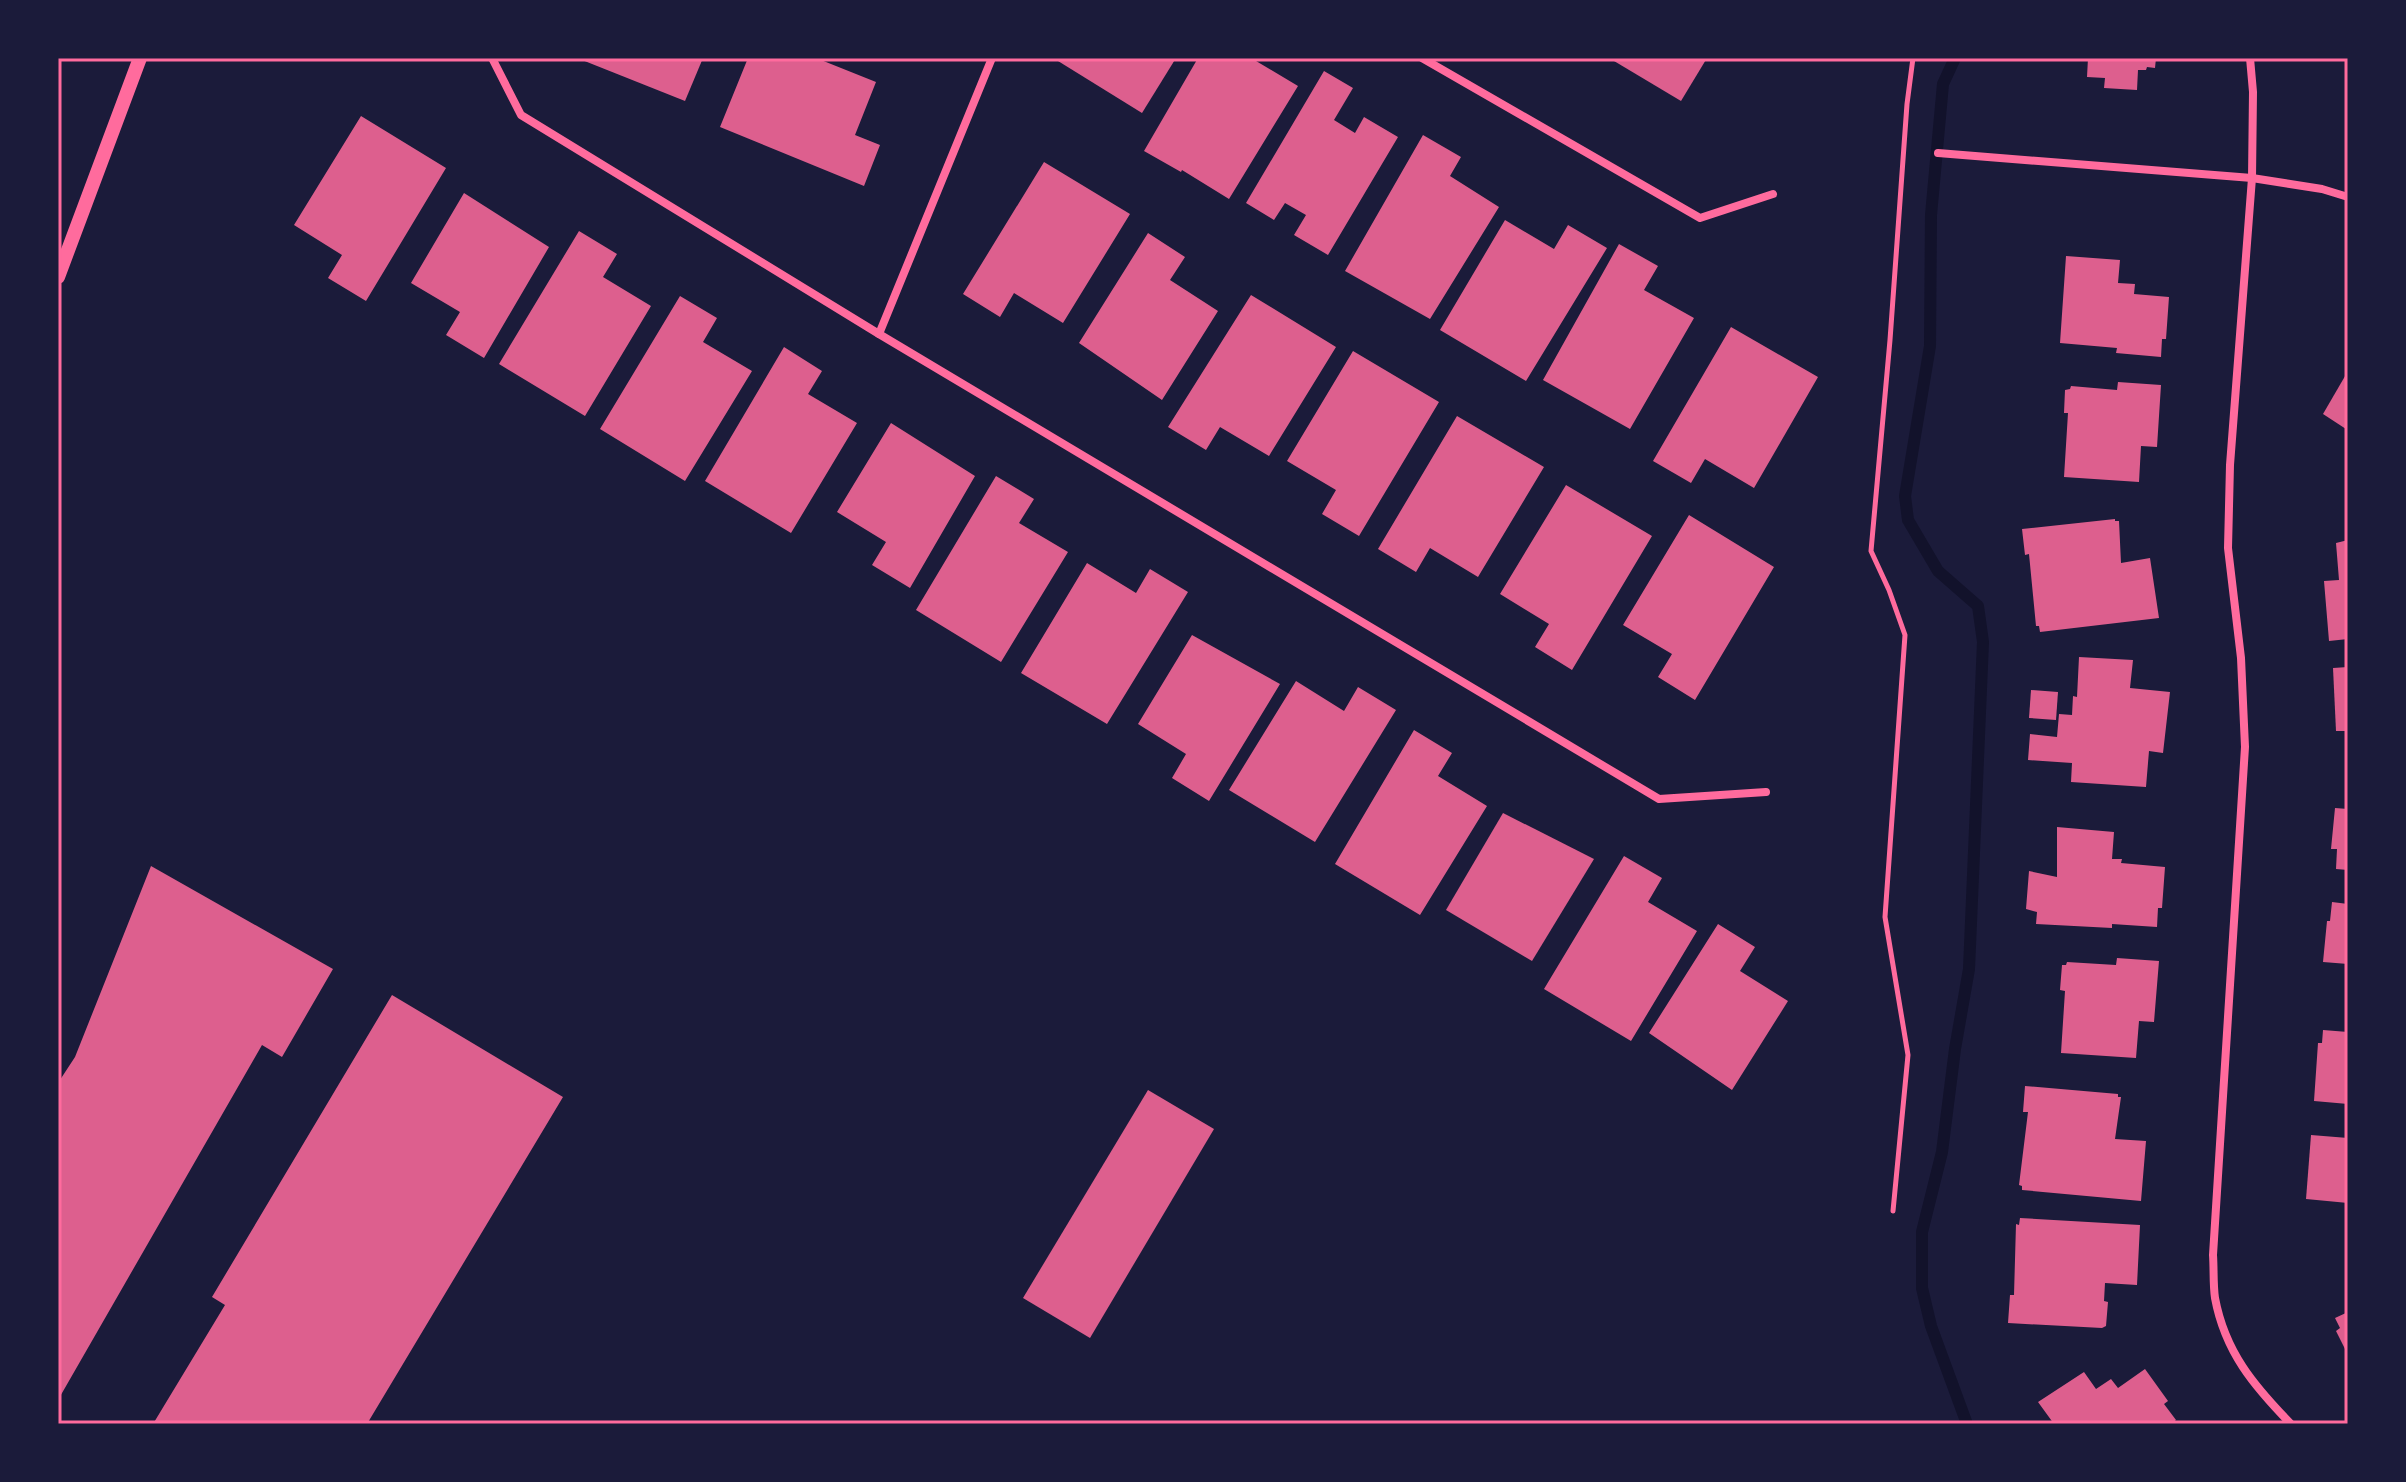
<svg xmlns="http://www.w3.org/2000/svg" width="2406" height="1482" font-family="'Roboto Condensed',sans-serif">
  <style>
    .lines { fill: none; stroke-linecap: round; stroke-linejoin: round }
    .stream { stroke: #12122b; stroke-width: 12 }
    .building { fill: #dd5f8e }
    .path { stroke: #ff6b9d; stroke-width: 5 }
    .minor { stroke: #ff6b9d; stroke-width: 8 }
    .tertiary { stroke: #ff6b9d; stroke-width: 14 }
    .neatline { fill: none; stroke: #ff6b9d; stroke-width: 3 }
  </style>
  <rect width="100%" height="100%" fill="#1b1b3a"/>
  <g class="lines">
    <polyline class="stream" points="1955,58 1943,84 1931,215 1930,346 1905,496 1908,520 1938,571 1978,606 1983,642 1969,969 1955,1049 1942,1152 1922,1232 1922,1288 1931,1326 1967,1424"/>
  </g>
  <g class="building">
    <polygon points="577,58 703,58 685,101"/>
    <polygon points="748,58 816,58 876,82 855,135 880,145 864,186 720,127"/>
    <polygon points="1060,58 1176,58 1142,113 1058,61"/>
    <polygon points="1198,58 1251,58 1298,86 1229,199 1182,170 1181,172 1144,151"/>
    <polygon points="1609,58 1707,58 1681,101"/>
    <polygon points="2088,58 2156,58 2155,68 2147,67 2146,70 2138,70 2137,90 2104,88 2105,78 2087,77"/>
    <polygon points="1324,71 1353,88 1334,120 1355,133 1364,117 1398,137 1328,255 1294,235 1306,215 1285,203 1274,220 1246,203"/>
    <polygon points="361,116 446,168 366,301 328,278 342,255 294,225"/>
    <polygon points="1423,135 1461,157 1450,176 1499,207 1430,319 1345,271"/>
    <polygon points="1044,162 1130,214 1063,323 1014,293 1000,317 963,294"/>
    <polygon points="464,193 549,247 484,358 446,335 460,312 411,283"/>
    <polygon points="1505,220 1554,249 1568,225 1607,248 1526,381 1440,330"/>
    <polygon points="579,231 617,254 603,277 651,306 585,416 499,364"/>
    <polygon points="1148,233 1185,257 1170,280 1218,311 1162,400 1079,343"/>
    <polygon points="1619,244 1658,266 1644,290 1694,318 1630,429 1543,380"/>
    <polygon points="2066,256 2120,260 2118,283 2135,284 2134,294 2169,297 2166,339 2162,339 2161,357 2116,353 2117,348 2060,343"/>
    <polygon points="1251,295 1336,347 1269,456 1220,427 1206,450 1168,427"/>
    <polygon points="680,296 717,318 703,342 752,371 685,481 600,429"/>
    <polygon points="1731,327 1818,377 1754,488 1705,459 1691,483 1653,461"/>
    <polygon points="784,347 822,371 808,394 857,423 791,533 705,481"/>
    <polygon points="1353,351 1439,402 1359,536 1322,514 1336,490 1287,461"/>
    <polygon points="2348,371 2348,426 2346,429 2323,414"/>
    <polygon points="2118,382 2161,385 2157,447 2141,446 2139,482 2064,477 2068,413 2064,413 2065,390 2070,389 2071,386 2117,390"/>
    <polygon points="1457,416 1544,467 1478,577 1430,548 1416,572 1378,549"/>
    <polygon points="891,423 975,476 910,588 872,565 886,542 837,512"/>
    <polygon points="996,476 1034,499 1019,523 1068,552 1001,662 916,610"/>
    <polygon points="1566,485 1652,536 1572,670 1535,647 1549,624 1500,594"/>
    <polygon points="1689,515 1774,567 1695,700 1658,677 1672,654 1623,625"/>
    <polygon points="2115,519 2115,521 2119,521 2121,563 2150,558 2159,618 2040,632 2039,626 2036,626 2029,554 2025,555 2022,529"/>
    <polygon points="2348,540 2348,639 2329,641 2324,581 2339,580 2336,543"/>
    <polygon points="1087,563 1136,593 1150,569 1188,592 1107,724 1021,673"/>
    <polygon points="1192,635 1280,684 1209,801 1172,778 1186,754 1138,724"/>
    <polygon points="2079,657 2133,660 2130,688 2170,692 2163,753 2149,751 2146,787 2071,782 2072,763 2028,760 2030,734 2057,737 2059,714 2072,715 2073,696 2077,697"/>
    <polygon points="2348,667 2348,731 2336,731 2333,668"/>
    <polygon points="1296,681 1344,711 1358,687 1396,710 1315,842 1229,790"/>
    <polygon points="2031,690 2058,692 2056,720 2029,718"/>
    <polygon points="1414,730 1452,753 1438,776 1487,806 1420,915 1335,864"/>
    <polygon points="2335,808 2348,809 2348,870 2336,869 2337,849 2331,849"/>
    <polygon points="1503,813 1594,859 1532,961 1446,910"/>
    <polygon points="2057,827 2114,832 2112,859 2122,859 2121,863 2165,867 2162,908 2158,908 2157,927 2112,924 2112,928 2036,924 2037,912 2026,909 2029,871 2057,877"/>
    <polygon points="1624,856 1662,878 1648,902 1697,931 1631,1041 1544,989"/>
    <polygon points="151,866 333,969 282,1057 262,1045 58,1400 58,1083 75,1057"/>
    <polygon points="2332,902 2348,904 2348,964 2323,962 2327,921 2330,921"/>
    <polygon points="1718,924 1755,947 1740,971 1788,1001 1732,1090 1649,1033"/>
    <polygon points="2117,958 2159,961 2154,1022 2139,1021 2136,1058 2061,1053 2065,991 2060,990 2062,965 2066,965 2067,962 2116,965"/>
    <polygon points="392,995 563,1097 367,1424 153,1424 225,1305 212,1297"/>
    <polygon points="2323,1030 2348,1032 2348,1104 2314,1101 2318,1043 2322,1043"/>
    <polygon points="2025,1086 2118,1094 2118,1097 2121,1097 2115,1139 2146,1141 2141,1201 2022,1190 2022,1186 2019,1185 2028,1112 2023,1112"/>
    <polygon points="1148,1090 1214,1129 1090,1338 1023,1298"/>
    <polygon points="2311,1135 2348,1138 2348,1203 2306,1199"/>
    <polygon points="2020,1218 2140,1225 2137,1285 2105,1283 2104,1301 2108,1302 2106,1326 2102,1328 2008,1323 2010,1295 2014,1295 2016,1224 2019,1225"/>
    <polygon points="2348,1312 2348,1355 2336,1331 2340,1328 2335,1318"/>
    <polygon points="2145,1369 2168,1401 2164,1404 2176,1420 2171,1424 2054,1424 2038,1402 2084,1372 2096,1389 2111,1379 2118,1388"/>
  </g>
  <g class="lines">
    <polyline class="path" points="1893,1211 1908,1055 1885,917 1905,635 1889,590 1871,551 1890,340 1907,104 1913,58"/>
    <g class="minor">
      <polyline points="492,58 521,115 879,334 1659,799 1766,792"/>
      <polyline points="1422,58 1700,218 1773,194"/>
      <path d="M2250,58L2253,92L2252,178L2230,465L2228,548L2241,658L2245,747L2213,1255C2214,1269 2213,1284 2215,1298C2225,1352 2254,1386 2291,1424"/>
      <polyline points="1938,153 2252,178 2322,189 2348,197"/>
      <polyline points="879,334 992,58"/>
    </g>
    <polyline class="tertiary" points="58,277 140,58"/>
  </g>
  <rect width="2406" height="1482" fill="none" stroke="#1b1b3a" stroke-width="120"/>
  <rect x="60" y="60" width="2286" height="1362" class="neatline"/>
</svg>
